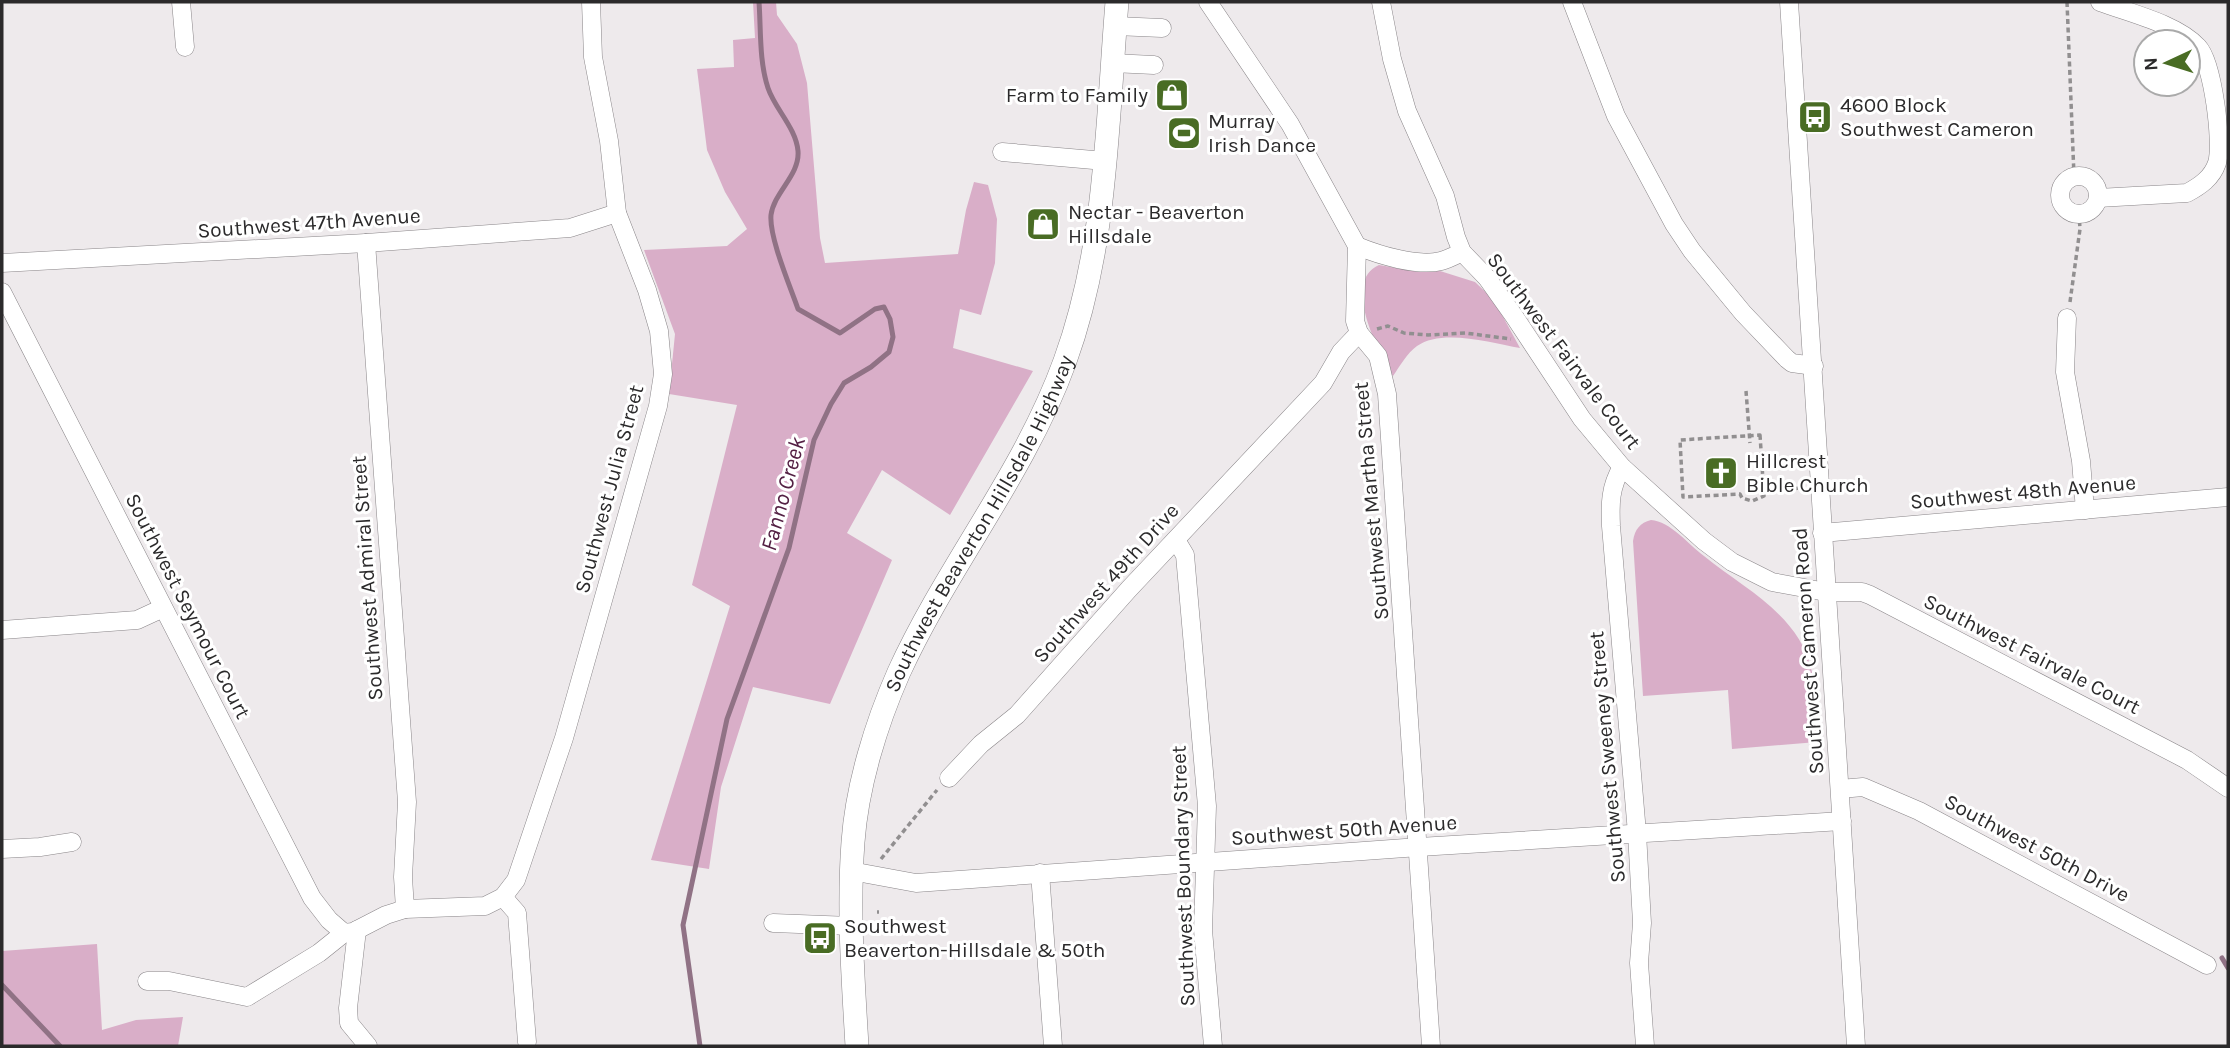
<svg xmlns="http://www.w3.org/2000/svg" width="2230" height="1048" font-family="Karla,sans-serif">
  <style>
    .forest { fill: #d9aec8 }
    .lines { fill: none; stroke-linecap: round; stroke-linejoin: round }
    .stream { stroke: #907285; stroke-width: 5 }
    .minor-casing { stroke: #898588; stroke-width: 19 }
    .major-casing { stroke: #898588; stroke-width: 24 }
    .path { stroke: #918f90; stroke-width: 3.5; stroke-dasharray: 5 3.5; stroke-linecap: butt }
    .minor { stroke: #fff; stroke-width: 18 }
    .major { stroke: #fff; stroke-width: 23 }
    .labels { text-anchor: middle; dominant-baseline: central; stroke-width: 6; stroke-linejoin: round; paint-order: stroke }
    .poi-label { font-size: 21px; fill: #2b2a2b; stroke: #fff; text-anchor: start }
    .street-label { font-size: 21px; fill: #2b2a2b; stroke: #fff }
    .water-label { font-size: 23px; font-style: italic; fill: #542044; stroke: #fff }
  </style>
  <rect width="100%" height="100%" fill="#eeeaec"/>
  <g class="forest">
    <polygon points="753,2 776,2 777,15 797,44 807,83 820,238 825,263 958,254 966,210 974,182 988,185 997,219 995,263 981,315 960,309 953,348 1033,371 950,515 882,470 847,533 892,560 830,704 753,687 721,787 709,869 651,860 730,606 692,585 737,405 669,394 675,334 644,250 727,246 747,229 725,192 707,150 697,69 734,67 733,40 755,38"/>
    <path d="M1379,265L1419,272L1440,271L1475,282L1494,300L1520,348C1492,343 1442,328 1417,346C1407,353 1400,366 1393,376C1379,353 1341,281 1379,265Z"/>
    <path d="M1651,520C1670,521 1689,545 1704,556C1746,590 1800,615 1812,672C1816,695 1816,719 1817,742L1732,749L1728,690L1643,696L1633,541C1635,529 1640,523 1651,520Z"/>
    <polygon points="97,944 102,1030 136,1020 183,1017 178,1046 2,1046 2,951"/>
  </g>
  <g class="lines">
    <g class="stream">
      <polyline points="2222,958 2228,968"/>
      <polyline points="2,985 60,1046"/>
      <path d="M700,1046L683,925L727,719L789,548L814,440L831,404L844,383L871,367L889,352L893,337L890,319L884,307L875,309L840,333L798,309C790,286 769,237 771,215C774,192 800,175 798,151C796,128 775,109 768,88C759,61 761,29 759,2"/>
    </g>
    <g class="minor-casing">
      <g id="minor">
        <polyline points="181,2 185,47"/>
        <polyline points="1208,2 1290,124 1357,246 1355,321 1359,333 1378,356 1387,394 1431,1046"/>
        <polyline points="1381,2 1392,59 1407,111 1445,196 1456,237 1462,252 1487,278 1514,316 1582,419 1622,467 1704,541 1732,562 1772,582 1826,592 1862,592 1870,595 2187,760 2228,788"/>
        <polyline points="1572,2 1616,116 1674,224 1692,251 1743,313 1787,359 1792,363 1814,366"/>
        <polyline points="1789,2 1856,1046"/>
        <polyline points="1115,26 1162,28"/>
        <polyline points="1112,63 1154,65"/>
        <polyline points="1002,152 1105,161"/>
        <circle cx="2079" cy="195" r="19"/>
        <path d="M2098,198L2187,193C2200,186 2212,178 2217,163C2223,144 2213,63 2198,47C2177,24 2130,13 2100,2"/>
        <polyline points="366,243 407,802 403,877 405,909"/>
        <path d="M1357,246C1379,255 1418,267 1441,261C1449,259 1456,255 1462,252"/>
        <polyline points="2,263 366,243 570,228 617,213"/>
        <polyline points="2,292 312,898 329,920 344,933"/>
        <polyline points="2067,318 2065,372 2081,461 2085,510"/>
        <path d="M1622,467C1610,487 1610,504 1611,526L1637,833L1642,923L1639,963L1645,1046"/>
        <polyline points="1822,533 2228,497"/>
        <polyline points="1176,540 1185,555 1207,806 1203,930 1213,1046"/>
        <polyline points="2,630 137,620 163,608"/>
        <polyline points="949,778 981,744 1017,715 1129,589 1323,383 1341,352 1359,333"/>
        <polyline points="1840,789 1863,787 1919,811 2207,965"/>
        <polyline points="2,849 40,847 72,842"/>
        <polyline points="851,871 916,883 1419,847 1842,821"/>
        <polyline points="1040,873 1053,1046"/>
        <polyline points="503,897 517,913 527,1042"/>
        <polyline points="773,923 851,926"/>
        <polyline points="357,930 348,1008 349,1023 368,1046"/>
        <polyline points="147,981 169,981 247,997 319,953 344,933 353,932 386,915 405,909 485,906 503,897 516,880 564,738 658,406 663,374 659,331 647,290 617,213 609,141 593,57 591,2"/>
      </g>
    </g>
    <g class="major-casing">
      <g id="major">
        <path id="s1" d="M857,1046C853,978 848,910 853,842C857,786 876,724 899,672C948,565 1025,472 1065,361C1107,246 1107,122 1117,2"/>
      </g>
    </g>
    <g class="path">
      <polyline points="2067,2 2074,176"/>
      <polyline points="2070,302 2080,229 2079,214"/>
      <polyline points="1377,329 1388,326 1404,333 1428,335 1465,333 1511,339"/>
      <polyline points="1746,391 1750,443"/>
      <polygon points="1760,435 1764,496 1752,501 1742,498 1740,494 1683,497 1680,440"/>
      <polyline points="1759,490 1804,488"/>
      <polyline points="881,859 937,790"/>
      <polyline points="877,912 879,912"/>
    </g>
    <use href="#minor" class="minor"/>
    <use href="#major" class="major"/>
  </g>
  <defs>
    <g id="shop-square" transform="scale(1.75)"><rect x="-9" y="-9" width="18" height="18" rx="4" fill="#496c24" stroke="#fff"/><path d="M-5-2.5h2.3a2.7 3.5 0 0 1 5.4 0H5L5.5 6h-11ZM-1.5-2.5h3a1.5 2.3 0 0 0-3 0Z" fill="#fff"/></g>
    <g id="bus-square" transform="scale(1.75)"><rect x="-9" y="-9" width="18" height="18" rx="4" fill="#496c24" stroke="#fff"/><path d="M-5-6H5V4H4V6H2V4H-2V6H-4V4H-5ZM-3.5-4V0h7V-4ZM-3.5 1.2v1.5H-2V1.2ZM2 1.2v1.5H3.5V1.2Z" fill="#fff"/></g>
    <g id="stadium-square" transform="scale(1.75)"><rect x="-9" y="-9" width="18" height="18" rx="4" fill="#496c24" stroke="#fff"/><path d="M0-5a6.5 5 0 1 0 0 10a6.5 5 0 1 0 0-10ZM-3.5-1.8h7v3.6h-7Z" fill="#fff"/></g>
    <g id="church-square" transform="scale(1.75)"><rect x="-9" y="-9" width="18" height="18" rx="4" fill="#496c24" stroke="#fff"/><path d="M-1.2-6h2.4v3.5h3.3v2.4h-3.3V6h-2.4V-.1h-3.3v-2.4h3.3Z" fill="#fff"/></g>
  </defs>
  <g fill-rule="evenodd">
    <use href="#shop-square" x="1172" y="95"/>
    <use href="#bus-square" x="1815" y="117"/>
    <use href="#stadium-square" x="1184" y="133"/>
    <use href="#shop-square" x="1043" y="224"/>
    <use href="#church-square" x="1721" y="473"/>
    <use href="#bus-square" x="820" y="938"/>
  </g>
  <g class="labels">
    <g class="poi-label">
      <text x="1148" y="95" text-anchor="end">Farm to Family</text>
      <text x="1840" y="105">4600 Block<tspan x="1840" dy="24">Southwest Cameron</tspan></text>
      <text x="1208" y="121">Murray<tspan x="1208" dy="24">Irish Dance</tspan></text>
      <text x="1068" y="212">Nectar - Beaverton<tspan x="1068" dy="24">Hillsdale</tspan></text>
      <text x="1746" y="461">Hillcrest<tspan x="1746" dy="24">Bible Church</tspan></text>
      <text x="844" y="926">Southwest<tspan x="844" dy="24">Beaverton-Hillsdale &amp; 50th</tspan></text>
    </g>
    <g class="street-label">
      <text transform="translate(309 223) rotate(-4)">Southwest 47th Avenue</text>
      <text transform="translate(1564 351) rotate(53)">Southwest Fairvale Court</text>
      <text transform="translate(609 489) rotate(-75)">Southwest Julia Street</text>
      <text transform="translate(2023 492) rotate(-5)">Southwest 48th Avenue</text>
      <text transform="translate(1371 501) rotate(-95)">Southwest Martha Street</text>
      <text stroke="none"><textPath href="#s1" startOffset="550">Southwest Beaverton Hillsdale Highway</textPath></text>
      <text transform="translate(367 578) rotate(-94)">Southwest Admiral Street</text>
      <text transform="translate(1106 583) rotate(-48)">Southwest 49th Drive</text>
      <text transform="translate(188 606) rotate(63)">Southwest Seymour Court</text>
      <text transform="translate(1808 651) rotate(-94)">Southwest Cameron Road</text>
      <text transform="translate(2032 654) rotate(27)">Southwest Fairvale Court</text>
      <text transform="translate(1607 757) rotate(-95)">Southwest Sweeney Street</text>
      <text transform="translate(1344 830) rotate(-4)">Southwest 50th Avenue</text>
      <text transform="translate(2037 848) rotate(28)">Southwest 50th Drive</text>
      <text transform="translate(1183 876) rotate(-92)">Southwest Boundary Street</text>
    </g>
    <g class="water-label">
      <text transform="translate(783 494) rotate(-75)">Fanno Creek</text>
    </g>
  </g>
  <rect width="2230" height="1048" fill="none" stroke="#2b2a2b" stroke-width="7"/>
  <g transform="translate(2167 63) rotate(266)"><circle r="33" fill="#ffffff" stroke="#aaaaaa" stroke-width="2"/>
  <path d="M0-5L12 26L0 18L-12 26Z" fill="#496c24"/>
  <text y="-10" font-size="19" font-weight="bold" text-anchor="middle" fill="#2b2a2b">N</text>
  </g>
</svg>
